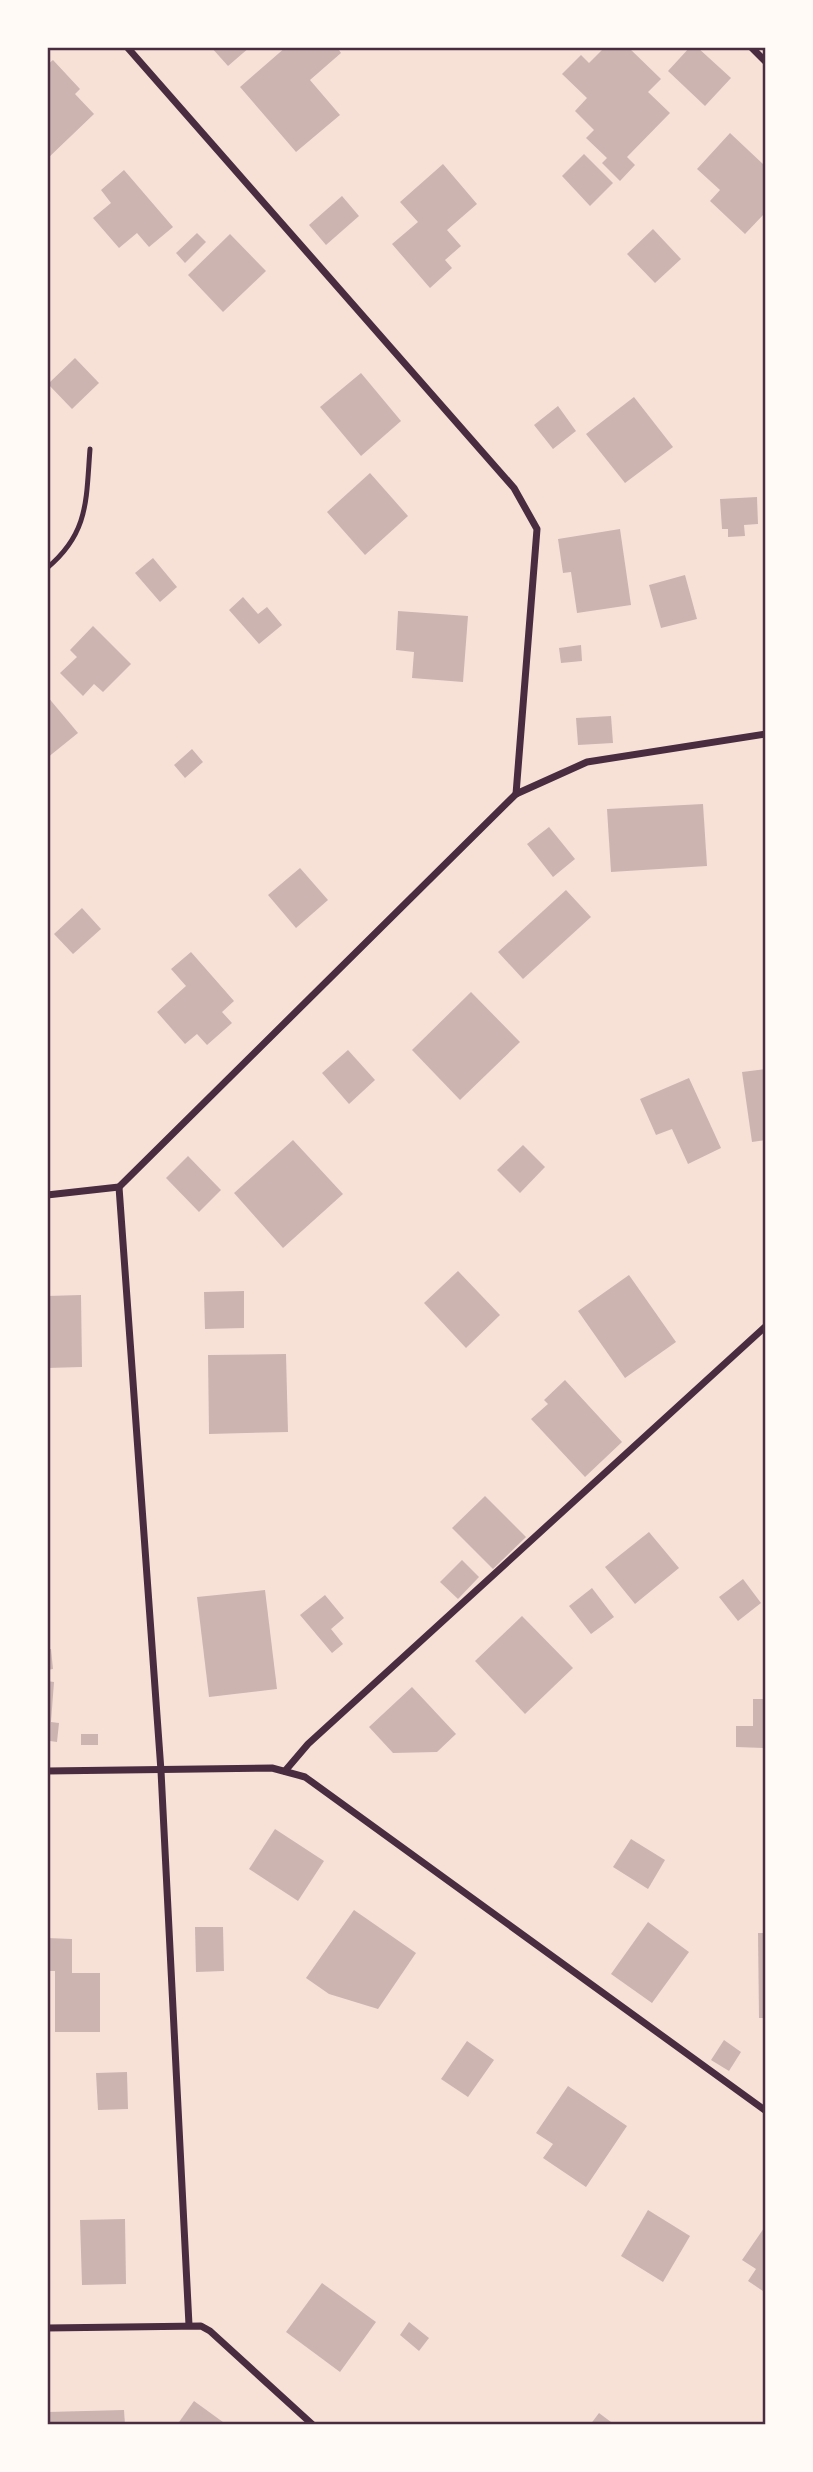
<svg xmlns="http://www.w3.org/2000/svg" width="813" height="2472" font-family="Manrope,sans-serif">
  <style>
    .building { fill: #ccb4b1 }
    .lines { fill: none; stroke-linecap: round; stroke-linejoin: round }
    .service { stroke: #4a2c40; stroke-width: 5 }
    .minor { stroke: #4a2c40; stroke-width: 7 }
    .neatline { fill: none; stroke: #4a2c40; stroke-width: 2.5 }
  </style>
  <rect width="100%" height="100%" fill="#f7e1d7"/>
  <g class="building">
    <polygon points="211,47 250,47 228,66"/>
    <polygon points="286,47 337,47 341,53 310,80 340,115 296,152 240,87"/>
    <polygon points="605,47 628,47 661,79 648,92 670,113 627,157 635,165 620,181 602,163 607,158 586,138 594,130 575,111 587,98 562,74 581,55 589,63"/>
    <polygon points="690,47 697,47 731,78 705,106 668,71"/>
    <polygon points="53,60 80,89 75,94 94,114 47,159 47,65"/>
    <polygon points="730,133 766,167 766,212 745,234 710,201 720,190 697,169"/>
    <polygon points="584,154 613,183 590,206 562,176"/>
    <polygon points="443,164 477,204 447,230 461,246 445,260 452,268 430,288 392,244 418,222 400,202"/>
    <polygon points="124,170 173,227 149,247 137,233 119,248 93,218 111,203 101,190"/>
    <polygon points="342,196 359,216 326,245 309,225"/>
    <polygon points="653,229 681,259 655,283 627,254"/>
    <polygon points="197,233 206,242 185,263 176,253"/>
    <polygon points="230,234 266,271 223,312 188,275"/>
    <polygon points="75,358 99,383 72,409 48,384"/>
    <polygon points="361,373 401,421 361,456 320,407"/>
    <polygon points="634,397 673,447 625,483 586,434"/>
    <polygon points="558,406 576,431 553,449 534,425"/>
    <polygon points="370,473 408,516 365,555 327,512"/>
    <polygon points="757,497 758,524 744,525 745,536 728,537 728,529 722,529 720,499"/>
    <polygon points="620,529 631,605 577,613 571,572 563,573 558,539"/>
    <polygon points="153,558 177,587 160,602 135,573"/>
    <polygon points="685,575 697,619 661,628 649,585"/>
    <polygon points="243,597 258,614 267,607 282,625 259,644 229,610"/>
    <polygon points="398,611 468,616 463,682 412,678 414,652 396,650"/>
    <polygon points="93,626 131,664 103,692 94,684 83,696 60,673 77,657 70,650"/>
    <polygon points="581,645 582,661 561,663 559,648"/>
    <polygon points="47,696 78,733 47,758"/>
    <polygon points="611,716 613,743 578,745 576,718"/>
    <polygon points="192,749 203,762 185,778 174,765"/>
    <polygon points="703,804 707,866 611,872 607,809"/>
    <polygon points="549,827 575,859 553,877 527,844"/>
    <polygon points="300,868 328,900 296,928 268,895"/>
    <polygon points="566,890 591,917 523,979 498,952"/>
    <polygon points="82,908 101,929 73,954 54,934"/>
    <polygon points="191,952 234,1001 222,1012 232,1023 207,1045 197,1034 185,1044 157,1012 186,986 171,969"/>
    <polygon points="471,992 520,1042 460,1100 412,1050"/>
    <polygon points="348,1050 375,1080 349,1104 322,1073"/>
    <polygon points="766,1069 766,1140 752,1142 742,1072"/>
    <polygon points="689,1078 721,1148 688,1164 672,1129 656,1135 640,1099"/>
    <polygon points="293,1140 343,1194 283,1248 234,1193"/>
    <polygon points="523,1145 545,1167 520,1193 497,1170"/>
    <polygon points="188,1156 221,1190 199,1212 166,1178"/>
    <polygon points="458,1271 500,1315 466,1348 424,1303"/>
    <polygon points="629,1275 676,1342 625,1378 578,1311"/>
    <polygon points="244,1291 244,1328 205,1329 204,1292"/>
    <polygon points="81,1295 82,1367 47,1368 47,1296"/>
    <polygon points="286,1354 288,1432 209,1434 208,1355"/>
    <polygon points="565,1380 622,1442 585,1477 531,1419 548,1404 544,1400"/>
    <polygon points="485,1496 526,1537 493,1569 452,1528"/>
    <polygon points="649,1532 679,1568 635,1604 605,1567"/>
    <polygon points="462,1560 479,1577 458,1599 440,1582"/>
    <polygon points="743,1579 761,1603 738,1621 719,1597"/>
    <polygon points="592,1588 614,1617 591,1634 569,1606"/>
    <polygon points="265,1590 277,1689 209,1697 197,1597"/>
    <polygon points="325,1595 344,1618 331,1629 343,1644 332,1653 300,1615"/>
    <polygon points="522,1616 573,1668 525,1714 475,1661"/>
    <polygon points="47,1649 51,1649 53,1669 47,1670"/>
    <polygon points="47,1681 54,1682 51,1722 59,1723 57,1742 50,1741 49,1750"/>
    <polygon points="412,1687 456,1734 437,1752 393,1753 369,1727"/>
    <polygon points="753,1699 766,1699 766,1748 736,1747 736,1726 753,1726"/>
    <rect x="81" y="1734" width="17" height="11"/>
    <polygon points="275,1829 324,1861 298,1901 249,1869"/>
    <polygon points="631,1839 665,1860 648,1889 613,1867"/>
    <polygon points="354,1910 416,1953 378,2009 329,1994 306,1978"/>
    <polygon points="648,1922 689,1952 652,2003 611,1974"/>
    <polygon points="195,1927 223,1927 224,1971 196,1972"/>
    <polygon points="758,1933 766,1933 766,2018 759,2018"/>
    <polygon points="47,1938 72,1939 72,1973 100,1973 100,2032 55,2032 55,1971 47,1971"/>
    <polygon points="724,2040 741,2052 729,2071 711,2060"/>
    <polygon points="467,2041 494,2060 468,2097 441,2079"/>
    <polygon points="127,2072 128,2109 98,2110 96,2073"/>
    <polygon points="568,2086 627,2126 586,2187 543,2158 553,2144 536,2133"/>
    <polygon points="648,2210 690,2236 663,2282 621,2256"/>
    <polygon points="125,2219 126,2284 82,2285 80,2220"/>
    <polygon points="766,2225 766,2293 748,2281 756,2269 742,2260"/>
    <polygon points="322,2283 376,2322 340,2372 286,2332"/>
    <polygon points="409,2322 429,2338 419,2351 400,2335"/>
    <polygon points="194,2401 227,2425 177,2425"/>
    <polygon points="124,2410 125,2425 47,2425 47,2412"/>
    <polygon points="599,2413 615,2425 590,2425"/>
  </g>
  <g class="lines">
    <path class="service" d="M47,568C89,533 86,500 90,449"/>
    <g class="minor">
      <polyline points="127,47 514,488 537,529 516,794"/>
      <polyline points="751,47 766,62"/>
      <polyline points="119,1187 161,1771 189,2325"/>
      <polyline points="47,1195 119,1187 516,794 587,762 766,734"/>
      <polyline points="47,1771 272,1768 305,1777 766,2111"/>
      <polyline points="285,1771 308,1744 766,1326"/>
      <polyline points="47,2328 201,2326 210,2331 313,2425"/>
    </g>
  </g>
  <rect width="813" height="2472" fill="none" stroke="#fffaf5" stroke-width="98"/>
  <rect x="49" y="49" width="715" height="2374" class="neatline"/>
</svg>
